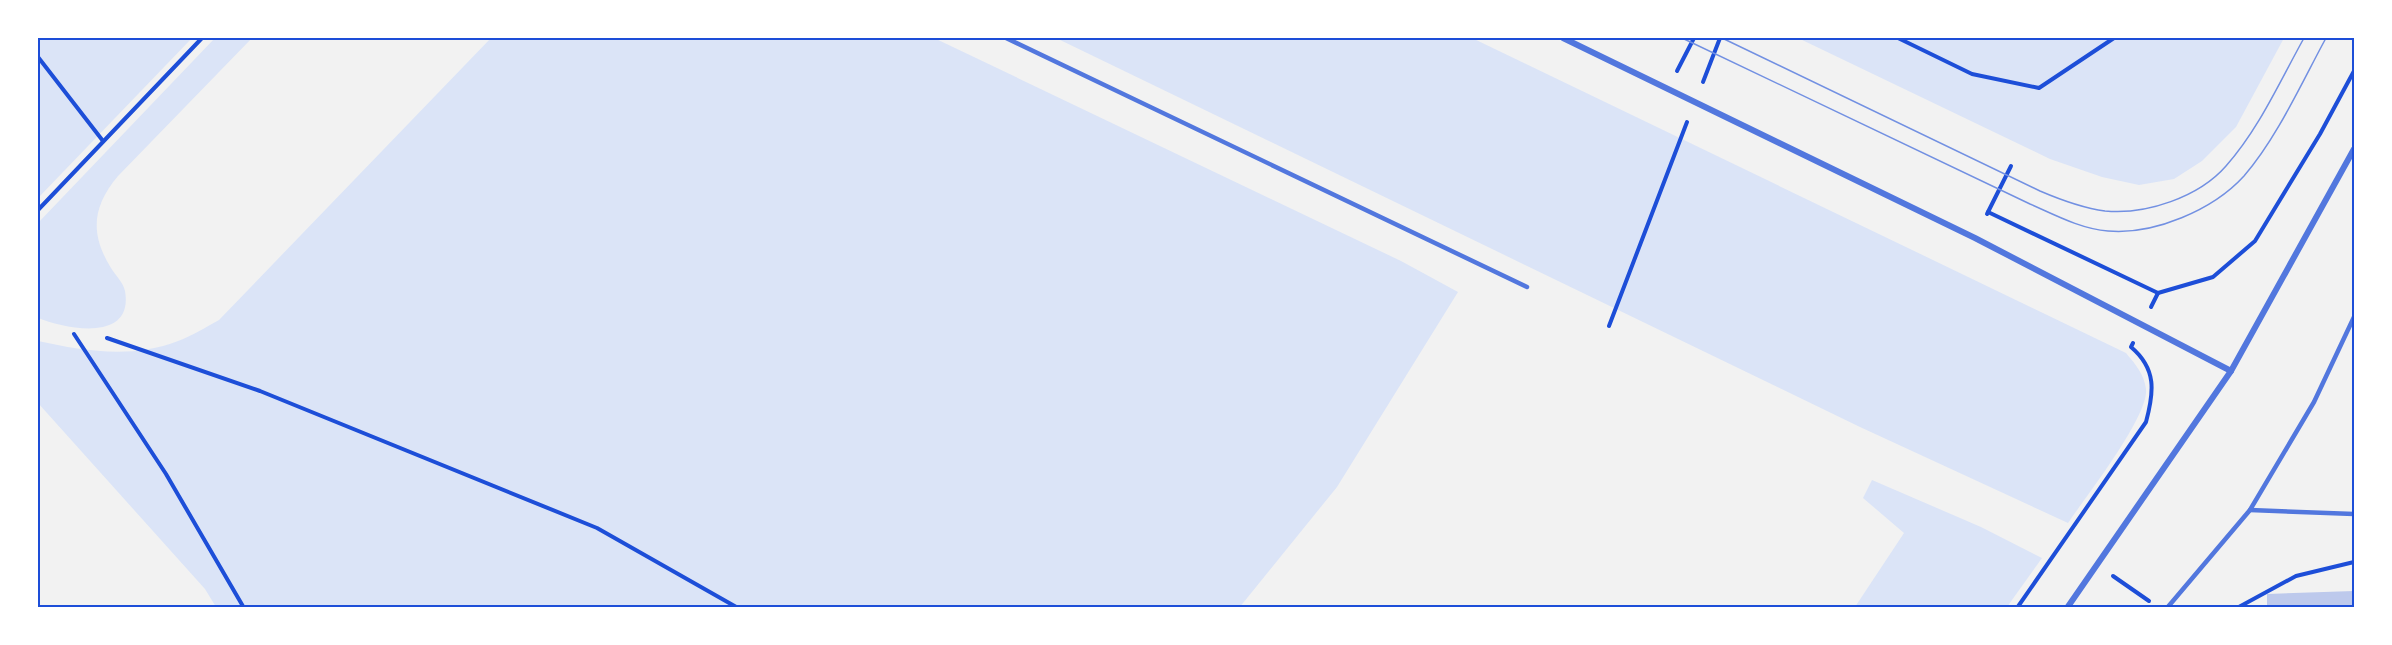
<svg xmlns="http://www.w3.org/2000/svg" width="2392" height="645" font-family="Poppins,sans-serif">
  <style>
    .green { fill: #dbe4f7 }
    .building { fill: #bdc9ec }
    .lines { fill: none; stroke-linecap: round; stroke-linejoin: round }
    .path { stroke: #1d4ed8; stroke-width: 4 }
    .service { stroke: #5277de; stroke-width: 4.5 }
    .minor { stroke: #5277de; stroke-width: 6 }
    .tram { stroke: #7290e2; stroke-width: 1.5 }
    .neatline { fill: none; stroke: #1d4ed8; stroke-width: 2 }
  </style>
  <rect width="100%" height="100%" fill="#f2f2f2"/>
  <g class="green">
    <polygon points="38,38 192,38 38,198"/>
    <path d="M215,38H252L118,176C92,207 90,234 111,268C116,276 123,282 125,291C134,343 66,329 38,318V223Z"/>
    <path d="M491,38H934L1401,261L1458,292L1337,487L1239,608L216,607L205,589L38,403V341C84,351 132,359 178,341C192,336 206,327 219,320Z"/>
    <path d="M1056,38H1472L2126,353C2136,365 2144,374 2146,389C2149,416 2085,498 2068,523L1860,427Z"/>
    <polygon points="1798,38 2284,38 2236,127 2202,161 2174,179 2139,185 2102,177 2050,159"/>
    <polygon points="1872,480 1981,527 2042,558 2007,607 1855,607 1904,533 1863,498"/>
  </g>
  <polygon class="building" points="2354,591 2354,608 2267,608 2267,594"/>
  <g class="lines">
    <g class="path">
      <polyline points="1898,38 1972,74 2039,88 2114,38"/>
      <polyline points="38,57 103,141"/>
      <polyline points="1677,71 1694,38"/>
      <polyline points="1703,82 1720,38"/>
      <polyline points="38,210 202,38"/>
      <polyline points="1988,212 2158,293 2213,277 2255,241 2320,134 2354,71"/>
      <polyline points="1987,214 2011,166"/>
      <polyline points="2151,307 2158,293"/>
      <polyline points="1609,326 1687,122"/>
      <polyline points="74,334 166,474 244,608"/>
      <polyline points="107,338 260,391 597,528 738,608"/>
      <polyline points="2113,576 2149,601"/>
      <path d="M2017,608L2146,422C2154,392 2157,369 2131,347L2133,343"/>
      <polyline points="2237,608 2296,576 2354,562"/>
    </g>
    <g class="service">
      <polyline points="1006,38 1527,287"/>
      <polyline points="2250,510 2354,514"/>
      <polyline points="2167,608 2250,510 2314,402 2354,317"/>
    </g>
    <g class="minor">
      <polyline points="1563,38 1975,238 2231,371"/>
      <polyline points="2067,608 2231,371 2354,149"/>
    </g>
    <g class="tram">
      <path d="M1682,38L2030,204C2055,215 2081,229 2108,231C2154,235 2213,210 2244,176C2277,138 2302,82 2326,38"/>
      <path d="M1722,38L2040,191C2061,200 2082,208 2105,211C2146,215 2199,197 2226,166C2259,129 2280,81 2304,38"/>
    </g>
  </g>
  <rect width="2392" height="645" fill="none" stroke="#ffffff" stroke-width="78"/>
  <rect x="39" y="39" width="2314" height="567" class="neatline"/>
</svg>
